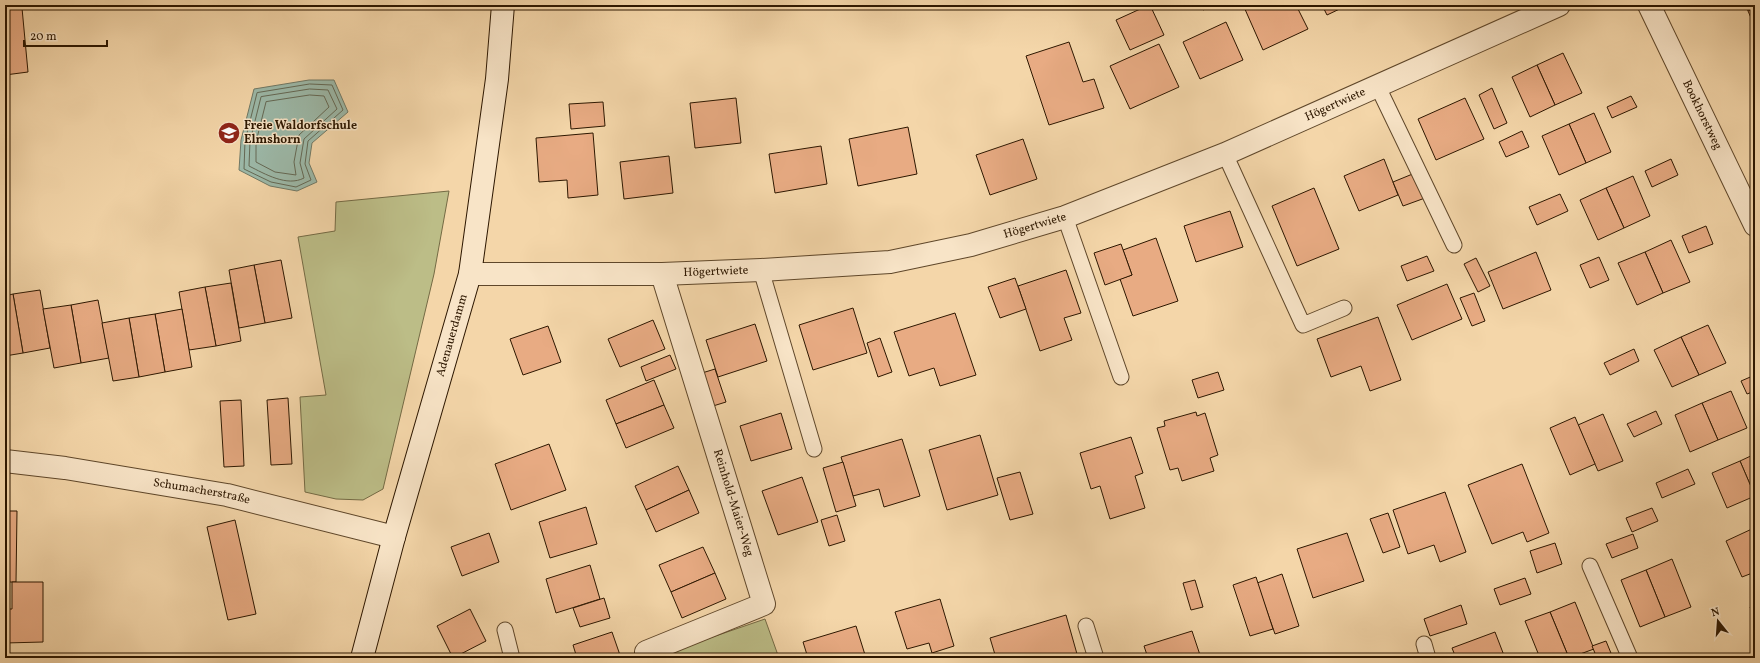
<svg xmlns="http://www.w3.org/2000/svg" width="1760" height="663" font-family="Vollkorn,serif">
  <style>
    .green { fill: #bcbd87; stroke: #746a44 }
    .water { fill: #9cb9a9; stroke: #707865 }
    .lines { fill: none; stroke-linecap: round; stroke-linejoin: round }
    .shore { stroke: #646854; stroke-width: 1 }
    .building { fill: #e8ab83; stroke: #2d1700 }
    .lane-casing { stroke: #5f472a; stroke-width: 17 }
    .street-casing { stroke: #5f472a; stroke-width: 24 }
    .secondary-casing { stroke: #2d1700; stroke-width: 24 }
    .lane { stroke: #f8e4c7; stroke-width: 15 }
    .street { stroke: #f8e4c7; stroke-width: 22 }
    .secondary { stroke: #f8e4c7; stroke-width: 22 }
    .labels { text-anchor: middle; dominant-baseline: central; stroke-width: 3; stroke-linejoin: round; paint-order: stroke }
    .street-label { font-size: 12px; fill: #2d1700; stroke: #f8e4c7 }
    .poi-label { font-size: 12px; font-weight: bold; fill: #2d1700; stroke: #f8e4c7; text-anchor: start }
  </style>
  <rect width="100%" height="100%" fill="#f4d6a9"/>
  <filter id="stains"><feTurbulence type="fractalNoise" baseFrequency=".005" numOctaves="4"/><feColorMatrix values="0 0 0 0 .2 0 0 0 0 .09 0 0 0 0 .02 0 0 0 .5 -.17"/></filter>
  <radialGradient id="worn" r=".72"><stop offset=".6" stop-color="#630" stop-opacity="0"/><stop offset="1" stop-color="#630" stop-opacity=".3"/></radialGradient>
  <g class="green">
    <polygon points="449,191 434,274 383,489 363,500 336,499 305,492 300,397 326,395 298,237 335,231 336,202"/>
    <polygon points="765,619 779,658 661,658 660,655"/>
  </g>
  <polygon class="water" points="309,80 334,80 348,112 312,143 309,163 317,182 297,191 270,186 239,170 241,140 254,89"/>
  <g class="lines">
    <g class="shore">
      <polygon points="310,84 332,85 343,110 308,141 305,164 311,180 296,187 271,182 244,169 245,141 257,93"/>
      <path d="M310,89L328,90L337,109L304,139L300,163L304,178C287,187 265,174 249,166L250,141L261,97Z"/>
      <polygon points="310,95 324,96 329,107 299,135 294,162 296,175 275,172 256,162 256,142 266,102"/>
    </g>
  </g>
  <g class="building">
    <polygon points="1149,5 1150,5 1164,35 1130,50 1116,20"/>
    <polygon points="1200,5 1215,5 1203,10"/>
    <polygon points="1249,5 1296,5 1308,29 1263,50 1244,7"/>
    <polygon points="1322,5 1348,5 1327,15"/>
    <polygon points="1745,5 1755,5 1755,8 1748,11"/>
    <polygon points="22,8 28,72 5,75 5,10"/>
    <polygon points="1755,8 1755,27 1748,11"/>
    <polygon points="1226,22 1243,60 1200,79 1183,42"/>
    <polygon points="1069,42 1083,82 1094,79 1104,108 1049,125 1026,56"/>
    <polygon points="1159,44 1179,87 1130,109 1110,66"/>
    <polygon points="1563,53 1582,93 1555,105 1537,65"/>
    <polygon points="1537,65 1555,105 1530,117 1512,77"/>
    <polygon points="1492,88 1507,123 1494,129 1479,95"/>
    <polygon points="1631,96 1637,107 1612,118 1607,107"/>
    <polygon points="736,98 741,143 695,148 690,103"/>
    <polygon points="1465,98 1484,139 1436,160 1418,119"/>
    <polygon points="603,102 605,126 571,129 569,104"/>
    <polygon points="1594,113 1611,152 1586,163 1569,124"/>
    <polygon points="1569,124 1586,163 1559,175 1542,136"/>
    <polygon points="908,127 917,174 858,186 849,139"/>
    <polygon points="1522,131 1529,147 1506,157 1499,142"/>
    <polygon points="593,133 598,195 568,198 567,180 539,182 536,138"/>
    <polygon points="1023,139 1037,179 990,195 976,155"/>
    <polygon points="821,146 827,184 775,193 769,154"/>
    <polygon points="669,156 673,193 624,199 620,162"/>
    <polygon points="1384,159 1398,195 1359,211 1344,176"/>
    <polygon points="1671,159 1678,175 1652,187 1645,171"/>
    <polygon points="1415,173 1425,198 1403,206 1393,182"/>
    <polygon points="1633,176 1650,216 1624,228 1606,188"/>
    <polygon points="1314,188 1339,249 1297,266 1272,206"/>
    <polygon points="1606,188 1624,228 1598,240 1580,200"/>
    <polygon points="1560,194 1568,211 1537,225 1529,207"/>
    <polygon points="1230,211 1243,247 1196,262 1184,226"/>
    <polygon points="1706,226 1713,244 1689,253 1682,236"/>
    <polygon points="1156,238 1178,301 1133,316 1120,279 1132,275 1123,250"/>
    <polygon points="1671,240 1690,282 1663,293 1645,252"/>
    <polygon points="1121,244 1132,275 1105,285 1094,253"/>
    <polygon points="1536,252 1551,290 1503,309 1488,272"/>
    <polygon points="1645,252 1663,293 1637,305 1618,263"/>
    <polygon points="1427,256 1434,271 1407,281 1401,266"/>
    <polygon points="1599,257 1609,280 1590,288 1580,265"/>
    <polygon points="1476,258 1490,286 1478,292 1464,264"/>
    <polygon points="281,260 292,318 265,323 254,265"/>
    <polygon points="254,265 265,323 239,328 229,270"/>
    <polygon points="1066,270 1081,313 1064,318 1072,340 1040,351 1018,286"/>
    <polygon points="1015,278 1026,309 1000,318 988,287"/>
    <polygon points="231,283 241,341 216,346 205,287"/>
    <polygon points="1447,284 1462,319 1412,340 1397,305"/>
    <polygon points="205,287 216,346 189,350 179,292"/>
    <polygon points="40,290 50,348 23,353 13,294"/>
    <polygon points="1474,293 1485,321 1472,326 1460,298"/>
    <polygon points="13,294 23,353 5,356 5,296"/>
    <polygon points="98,300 109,358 81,363 71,305"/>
    <polygon points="71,305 81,363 54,368 43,309"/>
    <polygon points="853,308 867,353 813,370 799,325"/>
    <polygon points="182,309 192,367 165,372 155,314"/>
    <polygon points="955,313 976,375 940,386 934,368 909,376 894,332"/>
    <polygon points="155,314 165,372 139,377 129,318"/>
    <polygon points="1378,317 1401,380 1370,391 1361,366 1331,377 1317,339"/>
    <polygon points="129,318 139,377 113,381 102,323"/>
    <polygon points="653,320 665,349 620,367 608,339"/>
    <polygon points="755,324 767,361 718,377 706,340"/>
    <polygon points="1708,325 1726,363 1699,375 1681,337"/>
    <polygon points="548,326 561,362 523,375 510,339"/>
    <polygon points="1681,337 1699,375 1672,387 1654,350"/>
    <polygon points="880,338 892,372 878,377 867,343"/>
    <polygon points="1634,349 1639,361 1610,375 1604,363"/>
    <polygon points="670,355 676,369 646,381 641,367"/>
    <polygon points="715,369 726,402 713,406 702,373"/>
    <polygon points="1218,372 1224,390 1198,398 1192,380"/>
    <polygon points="1755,375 1755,391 1747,394 1741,381"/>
    <polygon points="654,380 664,405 616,424 606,400"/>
    <polygon points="1731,391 1747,428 1718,440 1702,403"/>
    <polygon points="288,398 292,464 271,465 267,400"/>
    <polygon points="241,400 244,466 224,467 220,401"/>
    <polygon points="1702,403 1718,440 1690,452 1675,415"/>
    <polygon points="664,405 674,428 626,448 616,424"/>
    <polygon points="1656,411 1662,424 1634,437 1627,424"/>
    <polygon points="1196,412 1197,416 1205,413 1218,455 1210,458 1214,471 1182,481 1178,468 1170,470 1157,428 1165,426 1164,421"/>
    <polygon points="781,413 792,449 751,461 740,426"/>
    <polygon points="1603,414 1623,461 1598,471 1578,425"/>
    <polygon points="1575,417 1595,464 1570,475 1550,428"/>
    <polygon points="980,435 998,495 947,510 929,450"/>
    <polygon points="1131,437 1143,473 1135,476 1145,508 1110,519 1100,486 1091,489 1080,453"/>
    <polygon points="902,439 920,496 884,507 879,489 853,496 841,457"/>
    <polygon points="549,444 566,490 511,510 495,464"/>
    <polygon points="1755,454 1755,496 1740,461"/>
    <polygon points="1740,461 1755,496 1727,508 1712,473"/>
    <polygon points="843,462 856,506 836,512 823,468"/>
    <polygon points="1522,464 1549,533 1527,542 1523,532 1492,544 1468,485"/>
    <polygon points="678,466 689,490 646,510 635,486"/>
    <polygon points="1688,469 1695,484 1662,498 1656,483"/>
    <polygon points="1020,472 1033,514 1010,520 997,478"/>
    <polygon points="802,477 818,522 778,535 762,491"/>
    <polygon points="689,490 699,513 656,532 646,510"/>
    <polygon points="1445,492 1466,552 1440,562 1434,545 1408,554 1393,510"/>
    <polygon points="586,507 597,544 550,558 539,522"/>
    <polygon points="1652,508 1658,521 1632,532 1626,518"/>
    <polygon points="5,511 17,511 16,582 5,582"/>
    <polygon points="1388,513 1400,547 1383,553 1370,519"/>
    <polygon points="837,515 845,541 829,546 821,520"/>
    <polygon points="235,520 256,614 228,620 207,527"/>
    <polygon points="1754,528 1755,572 1742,577 1726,541"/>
    <polygon points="489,533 499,562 462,576 451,547"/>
    <polygon points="1347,533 1364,581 1313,598 1297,549"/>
    <polygon points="1633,534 1638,548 1612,558 1606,544"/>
    <polygon points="1555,543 1562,564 1537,573 1530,551"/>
    <polygon points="703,547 715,573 671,592 659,565"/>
    <polygon points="1672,559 1691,607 1665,617 1646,570"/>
    <polygon points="590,565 600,599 556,613 546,579"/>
    <polygon points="1646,570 1665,617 1640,627 1621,580"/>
    <polygon points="715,573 726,599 682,618 671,592"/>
    <polygon points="1282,574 1299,626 1275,634 1257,583"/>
    <polygon points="1256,577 1273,629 1250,636 1233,585"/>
    <polygon points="1525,578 1531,594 1500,605 1494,589"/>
    <polygon points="1195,580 1203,607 1191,610 1183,583"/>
    <polygon points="12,582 43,582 43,642 5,643 5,609 12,609"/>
    <polygon points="604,598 610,618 580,627 573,608"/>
    <polygon points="940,599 954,646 932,653 929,643 907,649 895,612"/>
    <polygon points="1575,602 1594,649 1569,658 1550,612"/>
    <polygon points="1461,605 1467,624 1430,636 1424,619"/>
    <polygon points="1755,605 1755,618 1750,607"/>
    <polygon points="470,609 486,641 453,658 437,626"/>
    <polygon points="1550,612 1569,658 1540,658 1525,621"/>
    <polygon points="1066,615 1077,654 1064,658 996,658 990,638"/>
    <polygon points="856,626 866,658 808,658 803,642"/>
    <polygon points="1192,631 1200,655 1191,658 1148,658 1144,646"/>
    <polygon points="612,632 621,658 577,658 573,645"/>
    <polygon points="1495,632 1505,658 1456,658 1452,648"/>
    <polygon points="1606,641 1613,658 1597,658 1592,646"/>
  </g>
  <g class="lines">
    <g class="lane-casing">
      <g id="lane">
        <polyline points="1378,87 1454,245"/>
        <polyline points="1225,154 1303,325 1344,308"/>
        <polyline points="1065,217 1121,377"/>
        <polyline points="761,270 814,449"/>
        <polyline points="1590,566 1630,658"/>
        <polyline points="1086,626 1096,658"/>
        <polyline points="505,630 512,658"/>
        <polyline points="1424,644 1428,658"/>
      </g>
    </g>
    <g class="street-casing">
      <g id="street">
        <path id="s1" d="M1649,5L1755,225"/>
        <path id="s2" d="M470,274H662L761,270L890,262L971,245L1065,217L1225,154L1559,5"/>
        <path id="s3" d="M5,461L65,468L227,495L394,537"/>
        <polyline points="648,658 646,652 764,604 662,274"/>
      </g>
    </g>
    <g class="secondary-casing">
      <g id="secondary">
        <path id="s4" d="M362,658L394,537L470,274L497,79L503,5"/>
      </g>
    </g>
    <use href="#lane" class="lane"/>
    <use href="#street" class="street"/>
    <use href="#secondary" class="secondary"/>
  </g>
  <defs>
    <g id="school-disc" transform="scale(1.15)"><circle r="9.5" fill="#8f2418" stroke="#f8e4c7"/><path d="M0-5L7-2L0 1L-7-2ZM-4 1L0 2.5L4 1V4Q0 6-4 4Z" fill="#fff"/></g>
  </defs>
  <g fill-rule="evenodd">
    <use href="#school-disc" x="229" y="133"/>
  </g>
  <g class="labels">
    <g class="street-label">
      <text stroke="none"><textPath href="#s2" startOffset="894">Högertwiete</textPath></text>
      <text stroke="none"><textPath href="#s1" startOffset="122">Bookhorstweg</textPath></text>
      <text stroke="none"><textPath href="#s2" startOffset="570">Högertwiete</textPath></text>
      <text stroke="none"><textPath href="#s2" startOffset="246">Högertwiete</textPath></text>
      <text stroke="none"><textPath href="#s4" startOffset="335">Adenauerdamm</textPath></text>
      <text stroke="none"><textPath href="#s3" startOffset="199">Schumacherstraße</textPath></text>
      <text transform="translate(733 503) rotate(73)">Reinhold-Maier-Weg</text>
    </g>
    <g class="poi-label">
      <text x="244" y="126">Freie Waldorfschule<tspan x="244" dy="14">Elmshorn</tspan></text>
    </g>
  </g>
  <rect width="1760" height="663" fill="none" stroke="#f4d6a9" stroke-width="20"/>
  <rect x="6" y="6" width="1748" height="651" fill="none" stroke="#2d1700" stroke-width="2"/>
  <rect x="10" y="10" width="1740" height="643" fill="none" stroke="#2d1700"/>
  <g transform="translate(1718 621) rotate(343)" stroke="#f8e4c7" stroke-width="3" paint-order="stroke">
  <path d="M0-3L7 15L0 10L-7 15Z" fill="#2d1700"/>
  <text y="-6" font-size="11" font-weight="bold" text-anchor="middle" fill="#2d1700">N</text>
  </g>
  <path d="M24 40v6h83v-6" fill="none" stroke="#2d1700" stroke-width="2"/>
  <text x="30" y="40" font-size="12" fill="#2d1700" stroke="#f8e4c7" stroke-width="3" paint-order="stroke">20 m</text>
  <rect width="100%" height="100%" filter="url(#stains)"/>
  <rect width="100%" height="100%" fill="url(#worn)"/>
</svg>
